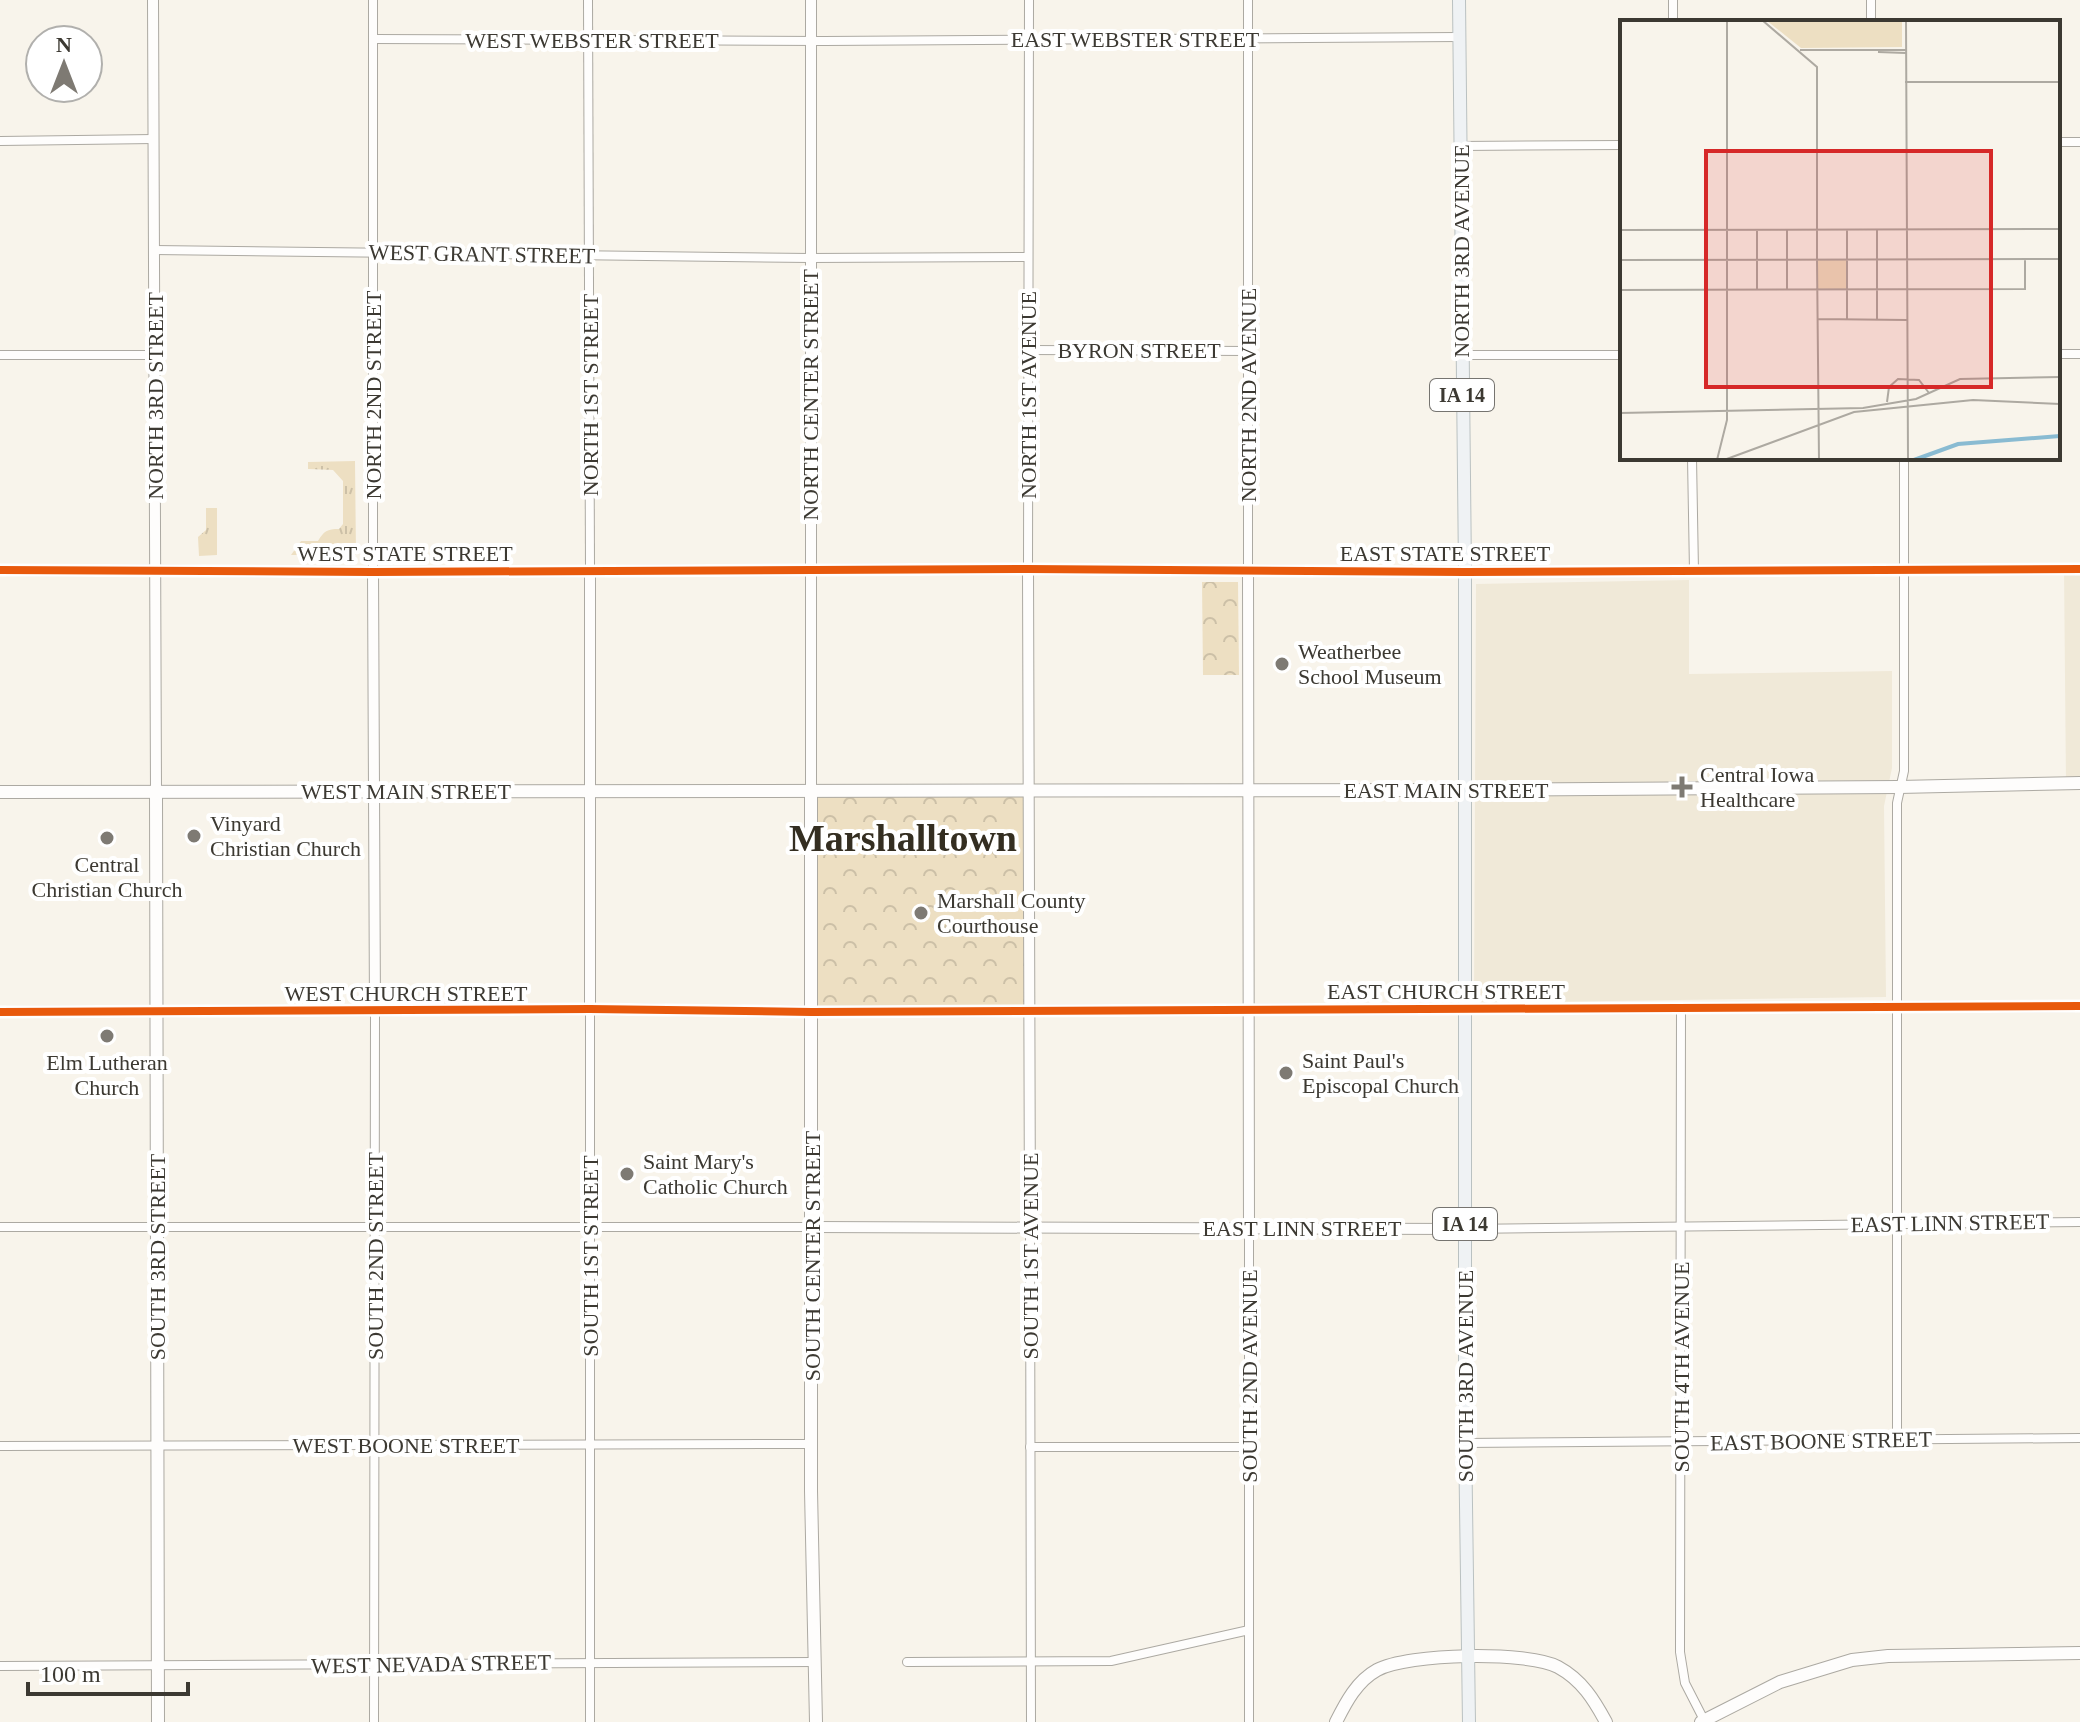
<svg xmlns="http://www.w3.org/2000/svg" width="2080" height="1722" font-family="Georgia,serif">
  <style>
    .built { fill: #f0e9d8 }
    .grass { fill: url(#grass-tufts) }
    .park { fill: url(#park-crowns) }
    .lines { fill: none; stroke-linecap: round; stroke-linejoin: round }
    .minor-casing { stroke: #aca9a2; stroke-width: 10 }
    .tertiary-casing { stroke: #aca9a2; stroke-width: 12 }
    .secondary-casing { stroke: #aca9a2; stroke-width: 14 }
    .primary-casing { stroke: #bac1c1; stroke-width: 14 }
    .minor { stroke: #fefdfc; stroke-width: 8 }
    .tertiary { stroke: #fefdfc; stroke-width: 10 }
    .secondary { stroke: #fefdfc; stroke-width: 12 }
    .primary { stroke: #eff2f4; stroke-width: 12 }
    .cycleway-casing { stroke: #fff; stroke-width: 13 }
    .cycleway { stroke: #e8590c; stroke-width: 8 }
    .poi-dot { fill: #7e7a73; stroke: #fff; stroke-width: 3 }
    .labels { text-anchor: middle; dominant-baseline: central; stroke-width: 8; stroke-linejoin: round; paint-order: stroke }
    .shield { fill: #fff; stroke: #767470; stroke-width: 2 }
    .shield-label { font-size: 20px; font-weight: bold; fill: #3c3932 }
    .street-label { font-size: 22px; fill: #3c3932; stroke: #fff }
    .poi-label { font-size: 22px; fill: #3c3932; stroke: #fff; text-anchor: start }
    .town-label { font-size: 38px; font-weight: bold; fill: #342e21; stroke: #fff }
    .inset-river { fill: none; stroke: #89bbd2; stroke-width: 4 }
    .inset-road { fill: none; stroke: #ada9a1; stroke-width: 2 }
    .view { fill: #d62828; fill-opacity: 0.15; stroke: #d62828; stroke-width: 4 }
    .inset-edge { fill: none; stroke: #3c3932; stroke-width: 4 }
  </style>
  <defs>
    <pattern id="grass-tufts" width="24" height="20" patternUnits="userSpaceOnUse" patternTransform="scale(2)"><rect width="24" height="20" fill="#eddfc2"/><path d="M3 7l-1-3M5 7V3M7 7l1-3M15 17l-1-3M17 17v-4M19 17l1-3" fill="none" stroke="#ccc0a7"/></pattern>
    <pattern id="park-crowns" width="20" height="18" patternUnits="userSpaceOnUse" patternTransform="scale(2)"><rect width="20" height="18" fill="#eddfc2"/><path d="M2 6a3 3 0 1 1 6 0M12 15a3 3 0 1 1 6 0" fill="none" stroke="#ccc0a7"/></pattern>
  </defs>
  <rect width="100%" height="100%" fill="#f8f4eb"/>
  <g class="built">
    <polygon points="2064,569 2080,569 2080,783 2066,783"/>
    <polygon points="1689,580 1689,674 1892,671 1892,768 1884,806 1886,997 1474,1003 1476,584"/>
  </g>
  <g class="grass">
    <path d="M355,461L356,555H291L301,541H318C324,531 327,529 339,529L343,524V481L333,470L308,469V462Z"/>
    <polygon points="206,508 217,508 217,555 199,556 198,537 206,530"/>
  </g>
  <g class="park">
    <polygon points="1202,582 1238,582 1239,675 1203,675"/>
    <polygon points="1029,790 1030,1011 812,1012 811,791"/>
  </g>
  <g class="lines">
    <g class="minor-casing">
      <g id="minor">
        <polyline points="373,0 373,572"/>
        <polyline points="588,0 590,570"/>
        <polyline points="1248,0 1248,571"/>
        <polyline points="1673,0 1673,22"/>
        <polyline points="1871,0 1871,22"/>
        <polyline points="373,39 824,41 1459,37"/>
        <polyline points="0,141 154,139"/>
        <polyline points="2058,142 2080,142"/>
        <polyline points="1460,146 1622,145"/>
        <polyline points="154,250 810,258 1028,257"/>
        <polyline points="1029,350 1249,351"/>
        <polyline points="2058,354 2080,354"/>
        <polyline points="0,355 155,355"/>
        <polyline points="1462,355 1622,355"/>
        <polyline points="1692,458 1694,571"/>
        <polyline points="1028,569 1029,0"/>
        <polyline points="1681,1008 1680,1652 1685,1683 1704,1720"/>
        <polyline points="590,1009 590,1722"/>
        <polyline points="0,1227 812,1227"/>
        <polyline points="1030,1227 1031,1722"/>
        <polyline points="1249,1228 1249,1722"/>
        <polyline points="1465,1229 2080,1222"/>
        <polyline points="1897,1440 1897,803 1904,771 1904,458"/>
        <polyline points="1465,1443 2080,1438"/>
        <polyline points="0,1446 811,1444"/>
        <polyline points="1030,1447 1249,1447"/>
        <polyline points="907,1662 1111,1661 1249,1630"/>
        <polyline points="0,1666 814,1662"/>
        <polyline points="374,1722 375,1011"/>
      </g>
    </g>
    <g class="tertiary-casing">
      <g id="tertiary">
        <polyline points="153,0 156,792"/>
        <polyline points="811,0 811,791"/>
        <polyline points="1028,569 1030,1227"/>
        <polyline points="0,570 373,572 1028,569 1465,572 2080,569"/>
        <polyline points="590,570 590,1009"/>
        <polyline points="1248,571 1249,1228"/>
        <polyline points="373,572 375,1011"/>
        <polyline points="0,1012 590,1009 812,1012 2080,1006"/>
        <polyline points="812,1227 1465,1229"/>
      </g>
    </g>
    <g class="secondary-casing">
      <g id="secondary">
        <polyline points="811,791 811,1491 816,1722"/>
        <polyline points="0,792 1464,790 1899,787 2080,783"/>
        <polyline points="156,792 158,1722"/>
        <path d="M1336,1722C1346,1702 1357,1681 1377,1670C1408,1653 1528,1651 1558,1667C1582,1680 1594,1700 1606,1722"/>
        <polyline points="1701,1722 1780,1682 1852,1660 1888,1656 2080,1653"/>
      </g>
    </g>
    <g class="primary-casing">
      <polyline id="primary" points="1459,0 1465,572 1465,1432 1469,1722"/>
    </g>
    <use href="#minor" class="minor"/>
    <use href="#tertiary" class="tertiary"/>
    <use href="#secondary" class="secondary"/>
    <use href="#primary" class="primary"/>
    <g class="cycleway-casing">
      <g id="cycleway">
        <polyline points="0,570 373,572 1028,569 1465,572 2080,569"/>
        <polyline points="0,1012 590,1009 812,1012 2080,1006"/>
      </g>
    </g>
    <use href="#cycleway" class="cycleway"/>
  </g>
  <g class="poi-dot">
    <circle cx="1282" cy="664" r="8"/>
    <path d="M1678 775h8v8h8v8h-8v8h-8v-8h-8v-8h8z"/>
    <circle cx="194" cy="836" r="8"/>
    <circle cx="107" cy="838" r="8"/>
    <circle cx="921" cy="913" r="8"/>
    <circle cx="107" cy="1036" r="8"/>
    <circle cx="1286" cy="1073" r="8"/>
    <circle cx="627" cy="1174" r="8"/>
  </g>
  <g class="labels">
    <g class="shield">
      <rect x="1430" y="379" width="64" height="32" rx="6"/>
      <rect x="1433" y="1208" width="64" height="32" rx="6"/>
    </g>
    <g class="shield-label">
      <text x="1462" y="395">IA 14</text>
      <text x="1465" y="1224">IA 14</text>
    </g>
    <g class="street-label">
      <text x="1135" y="39">EAST WEBSTER STREET</text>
      <text x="592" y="40">WEST WEBSTER STREET</text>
      <text transform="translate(1461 251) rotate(-90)">NORTH 3RD AVENUE</text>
      <text transform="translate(482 254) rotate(1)">WEST GRANT STREET</text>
      <text x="1139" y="350">BYRON STREET</text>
      <text transform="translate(373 395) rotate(-90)">NORTH 2ND STREET</text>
      <text transform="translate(590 395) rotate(-90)">NORTH 1ST STREET</text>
      <text transform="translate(810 395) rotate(-90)">NORTH CENTER STREET</text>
      <text transform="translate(1028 395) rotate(-90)">NORTH 1ST AVENUE</text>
      <text transform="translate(1248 395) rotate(-90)">NORTH 2ND AVENUE</text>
      <text transform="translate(155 396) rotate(-90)">NORTH 3RD STREET</text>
      <text x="405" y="553">WEST STATE STREET</text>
      <text x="1445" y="553">EAST STATE STREET</text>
      <text x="1446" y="790">EAST MAIN STREET</text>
      <text x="406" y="791">WEST MAIN STREET</text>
      <text x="1446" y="991">EAST CHURCH STREET</text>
      <text x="406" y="993">WEST CHURCH STREET</text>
      <text transform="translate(1950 1223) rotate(-1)">EAST LINN STREET</text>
      <text x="1302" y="1228">EAST LINN STREET</text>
      <text transform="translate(375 1256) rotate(-90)">SOUTH 2ND STREET</text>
      <text transform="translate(590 1256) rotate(-90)">SOUTH 1ST STREET</text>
      <text transform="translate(812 1256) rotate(-90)">SOUTH CENTER STREET</text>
      <text transform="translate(1030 1256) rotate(-90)">SOUTH 1ST AVENUE</text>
      <text transform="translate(157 1257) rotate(-90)">SOUTH 3RD STREET</text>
      <text transform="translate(1681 1367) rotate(-90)">SOUTH 4TH AVENUE</text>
      <text transform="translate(1249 1376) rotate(-90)">SOUTH 2ND AVENUE</text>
      <text transform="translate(1465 1376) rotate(-90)">SOUTH 3RD AVENUE</text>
      <text transform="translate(1821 1441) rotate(-1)">EAST BOONE STREET</text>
      <text x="406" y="1445">WEST BOONE STREET</text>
      <text transform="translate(431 1664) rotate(-1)">WEST NEVADA STREET</text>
    </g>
    <g class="poi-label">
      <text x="1298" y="651">Weatherbee<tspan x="1298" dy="25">School Museum</tspan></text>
      <text x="1700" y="774">Central Iowa<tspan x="1700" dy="25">Healthcare</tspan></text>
      <text x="210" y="823">Vinyard<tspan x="210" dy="25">Christian Church</tspan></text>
      <text x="107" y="864" text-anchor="middle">Central<tspan x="107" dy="25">Christian Church</tspan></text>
      <text x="937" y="900">Marshall County<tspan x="937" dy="25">Courthouse</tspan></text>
      <text x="1302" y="1060">Saint Paul's<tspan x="1302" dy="25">Episcopal Church</tspan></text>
      <text x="107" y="1062" text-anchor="middle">Elm Lutheran<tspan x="107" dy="25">Church</tspan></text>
      <text x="643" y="1161">Saint Mary's<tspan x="643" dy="25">Catholic Church</tspan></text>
    </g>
    <g class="town-label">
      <text x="903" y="838">Marshalltown</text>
    </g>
  </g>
  <g transform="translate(1620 20)">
    <rect width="440" height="440" fill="#f8f4eb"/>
    <path d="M146,0H282V27L181,28Z" fill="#eddfc2"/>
    <path d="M227,239V270H197V240Z" fill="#eddfc2"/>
    <path class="inset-river" d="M294,440L338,424L440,416"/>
    <path class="inset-road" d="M107,0V240M142,0L197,47V240M286,0L288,440M180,30H286M258,32L286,33M285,62H440M167,209V270M0,210L440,209M137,210V270M227,210V299M257,210V300M0,240L440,239M197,240L199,440M0,270L405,269V238M197,299L287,300M267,382L269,367L278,359L299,360L309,373M0,393L243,388L296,379L340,359L440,357M97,440L107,400V240M104,440L234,392L353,380L440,384"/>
    <path class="view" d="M86,131H371V367H86Z"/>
    <rect width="440" height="440" class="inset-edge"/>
  </g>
  <g transform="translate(64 64)"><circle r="38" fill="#ffffff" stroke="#b1b0ad" stroke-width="2"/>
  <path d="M0-6L14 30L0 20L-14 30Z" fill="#7e7a73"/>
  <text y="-12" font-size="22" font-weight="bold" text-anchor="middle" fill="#3c3932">N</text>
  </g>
  <path d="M28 1682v12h160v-12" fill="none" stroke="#3c3932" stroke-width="4"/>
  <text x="40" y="1682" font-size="24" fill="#3c3932" stroke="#ffffff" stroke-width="6" paint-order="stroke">100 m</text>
</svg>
